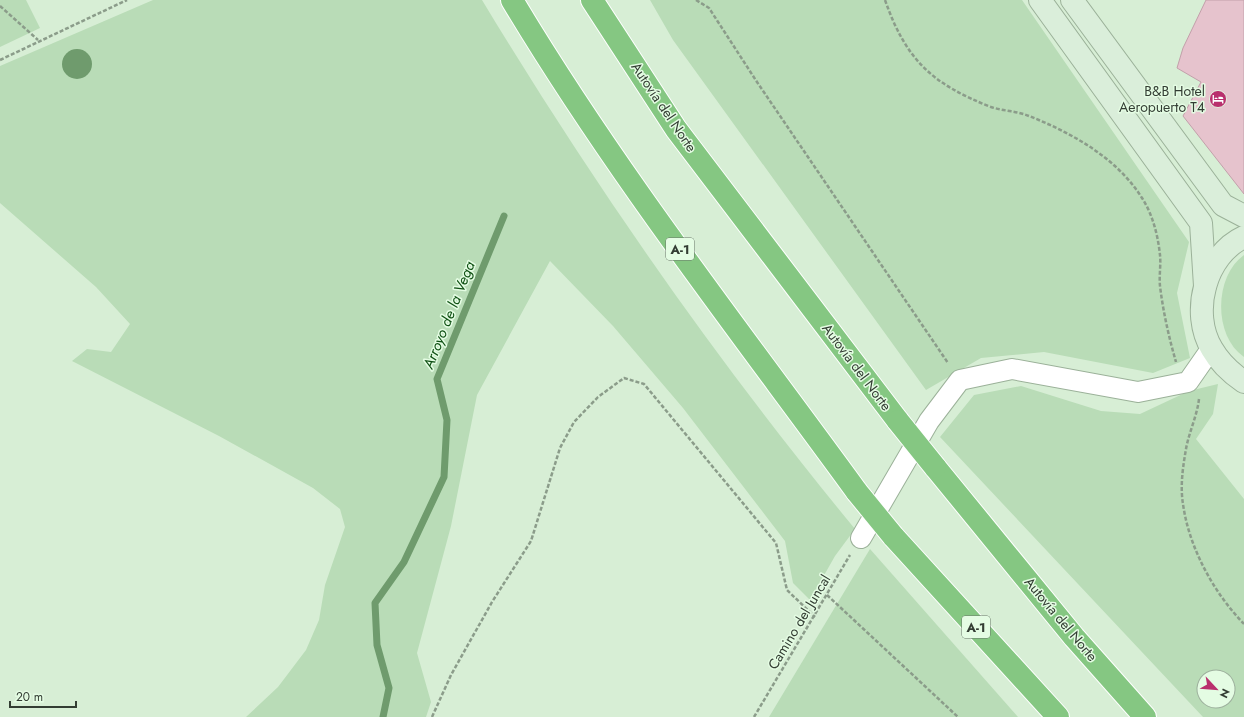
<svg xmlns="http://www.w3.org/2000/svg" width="1244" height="717" font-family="Jost,sans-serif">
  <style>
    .green { fill: #b9dcb7; fill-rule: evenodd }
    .water { fill: #6f9b6d }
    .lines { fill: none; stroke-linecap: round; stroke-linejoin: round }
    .stream { stroke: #6f9b6d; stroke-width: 7 }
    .building { fill: #e6c3cd; stroke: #c2a0aa }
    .street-casing { stroke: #9bb199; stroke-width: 22 }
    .secondary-casing { stroke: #9bb199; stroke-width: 24 }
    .highway-casing { stroke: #fff; stroke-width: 24 }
    .path { stroke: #8b9c8a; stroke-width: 2.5; stroke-dasharray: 4 2; stroke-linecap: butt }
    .street { stroke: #fff; stroke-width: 20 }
    .secondary { stroke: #daeeda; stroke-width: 22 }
    .highway { stroke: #85c782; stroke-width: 22 }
    .highway-bridge-casing { stroke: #fff; stroke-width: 24; stroke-linecap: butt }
    .highway-bridge { stroke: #85c782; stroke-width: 22 }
    .labels { text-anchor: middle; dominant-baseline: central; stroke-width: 3; stroke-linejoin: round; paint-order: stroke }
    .shield { fill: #e4fce3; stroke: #687668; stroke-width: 1 }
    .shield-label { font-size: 13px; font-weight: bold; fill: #333d33 }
    .poi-label { font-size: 14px; fill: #333d33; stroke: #e4fce3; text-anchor: end }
    .street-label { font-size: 14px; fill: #333d33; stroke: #e4fce3 }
    .water-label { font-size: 15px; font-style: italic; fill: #0f5013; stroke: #e4fce3 }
  </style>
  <rect width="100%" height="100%" fill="#d7eed5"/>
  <g class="green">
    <polygon points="0,0 26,0 40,28 0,47"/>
    <path d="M153,0H482C593,184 718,363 855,529L835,556L810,600L793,583L785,541L683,408L613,326L550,261L477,395L451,526L417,653L431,702L426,717H246L278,687L306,650L319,620L325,585L345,527L340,509L313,488L219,436L72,361L87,349L111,352L130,324L96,287L0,203V66Z"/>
    <polygon points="650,0 1022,0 1189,242 1177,293 1190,358 1153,373 1044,352 981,358 926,390 673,40"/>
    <path d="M1244,255V357C1213,336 1214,276 1244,255Z"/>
    <path d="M1218,384L1213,414L1196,439L1244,499V717H1203L940,437L974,395L1021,386L1101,411L1140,414L1189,391ZM1204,677H1228V701H1204Z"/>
    <polygon points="870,549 1018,717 769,717"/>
  </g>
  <circle class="water" cx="77" cy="64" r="15"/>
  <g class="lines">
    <polyline class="stream" points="383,717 389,688 377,645 375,603 404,562 444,477 447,420 437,379 504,216"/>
  </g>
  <polygon class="building" points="1206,0 1244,0 1244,194 1183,116 1201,82 1177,68 1183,48"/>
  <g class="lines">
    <g class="street-casing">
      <polyline id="street" points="861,538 929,421 960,380 1012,369 1138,392 1188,382 1211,349"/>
    </g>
    <g class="secondary-casing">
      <g id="secondary">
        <polyline points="1040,0 1201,223 1205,286"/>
        <polyline points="1072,0 1223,205 1244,216"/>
        <path d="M1244,237C1205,255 1190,313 1212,349C1220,363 1231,373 1244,382"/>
      </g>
    </g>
    <g class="highway-casing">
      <g id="highway">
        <path d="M512,0C615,172 739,330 857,492"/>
        <polyline points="592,0 676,129 898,421"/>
        <polyline points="935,467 1074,637 1145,717"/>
        <polyline points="893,536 1058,717"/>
      </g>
    </g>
    <g class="path">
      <polyline points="696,0 709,8 757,82 948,363"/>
      <path d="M885,0C906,60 932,84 991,107C1003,111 1017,111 1029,116C1072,133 1117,158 1142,198C1153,215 1158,236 1160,255C1161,265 1159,276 1160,286C1163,311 1169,338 1176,362"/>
      <polyline points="0,6 38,40"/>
      <polyline points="0,60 127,0"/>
      <path d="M1199,399C1197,416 1189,432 1186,449C1183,466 1180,486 1183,504C1189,548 1214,593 1244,624"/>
      <polyline points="827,595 958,717"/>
      <polyline points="432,717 451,675 492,602 531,541 560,448 574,422 598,397 624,378 644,384 776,543 787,590 815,617"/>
      <polyline points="754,717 850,555"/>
    </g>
    <use href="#street" class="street"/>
    <use href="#secondary" class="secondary"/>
    <use href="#highway" class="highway"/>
    <g class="highway-bridge-casing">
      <g id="highway-bridge">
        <polyline points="898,421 935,467"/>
        <polyline points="857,492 893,536"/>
      </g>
    </g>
    <use href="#highway-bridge" class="highway-bridge"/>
  </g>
  <defs>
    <g id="hotel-disc" transform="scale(0.9)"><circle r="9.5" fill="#b9306d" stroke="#e4fce3"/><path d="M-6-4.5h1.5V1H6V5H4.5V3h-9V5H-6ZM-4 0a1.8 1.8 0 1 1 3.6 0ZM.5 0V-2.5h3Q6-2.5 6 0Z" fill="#fff"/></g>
  </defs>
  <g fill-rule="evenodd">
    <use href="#hotel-disc" x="1218" y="99"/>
  </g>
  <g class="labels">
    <g class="shield">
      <rect x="666" y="238" width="28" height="22" rx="3"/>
      <rect x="962" y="616" width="28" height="22" rx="3"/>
    </g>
    <g class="shield-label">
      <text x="680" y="249">A-1</text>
      <text x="976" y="627">A-1</text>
    </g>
    <g class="poi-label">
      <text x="1205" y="91">B&amp;B Hotel<tspan x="1205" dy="16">Aeropuerto T4</tspan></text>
    </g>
    <g class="street-label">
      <text transform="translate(664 107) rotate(56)">Autovía del Norte</text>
      <text transform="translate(857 367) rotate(53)">Autovía del Norte</text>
      <text transform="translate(1061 619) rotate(50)">Autovía del Norte</text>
      <text transform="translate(799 622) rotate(-59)">Camino del Juncal</text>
    </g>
    <g class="water-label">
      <text transform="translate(449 315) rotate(-68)">Arroyo de la Vega</text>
    </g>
  </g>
  <g transform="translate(1216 689) rotate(116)"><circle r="19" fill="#e4fce3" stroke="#9db09d"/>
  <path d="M0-3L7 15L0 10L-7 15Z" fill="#b9306d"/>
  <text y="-6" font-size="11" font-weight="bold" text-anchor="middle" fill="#333d33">N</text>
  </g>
  <path d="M10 701v6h66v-6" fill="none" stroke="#333d33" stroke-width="2"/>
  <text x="16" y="701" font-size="12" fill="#333d33" stroke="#e4fce3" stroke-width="3" paint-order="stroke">20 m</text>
</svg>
